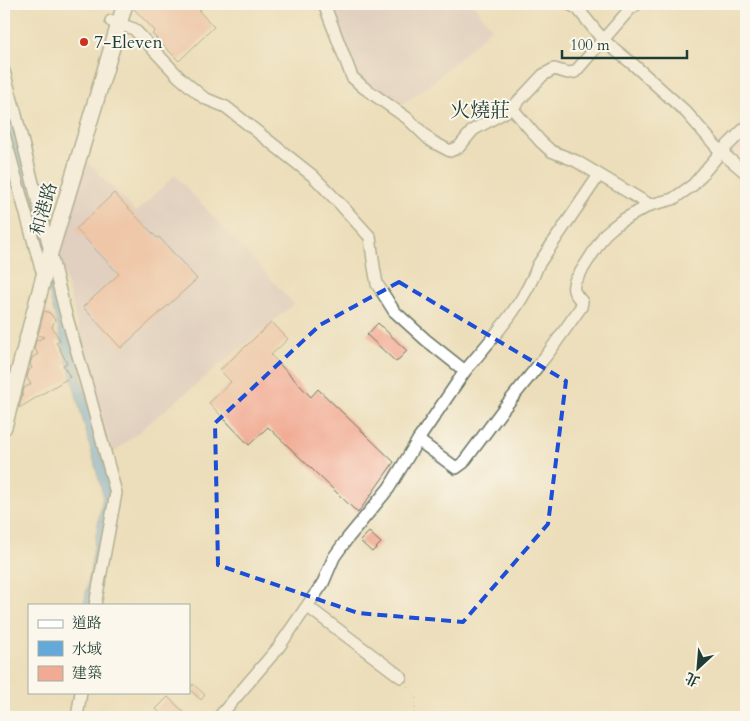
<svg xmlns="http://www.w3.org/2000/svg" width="750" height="721" font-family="Cardo,'Noto Serif TC',serif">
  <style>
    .built { fill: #f7cfd1 }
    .industrial { fill: #d2bdc6 }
    .water { fill: #65a8da; stroke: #427287 }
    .building { fill: #f1aa93 }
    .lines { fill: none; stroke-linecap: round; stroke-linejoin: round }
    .minor-casing { stroke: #677563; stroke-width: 14 }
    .major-casing { stroke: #677563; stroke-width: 18 }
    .path { stroke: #677563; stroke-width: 1; stroke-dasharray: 1 4; stroke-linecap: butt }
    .minor { stroke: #fff; stroke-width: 11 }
    .major { stroke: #fff; stroke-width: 15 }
    .marked { fill: none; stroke: #1d4ed8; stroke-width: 4; stroke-dasharray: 10 6; stroke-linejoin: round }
    .poi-dot { fill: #c8321e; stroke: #fbf7ec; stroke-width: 2 }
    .labels { text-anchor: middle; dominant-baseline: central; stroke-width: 4; stroke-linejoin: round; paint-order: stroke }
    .poi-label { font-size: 18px; fill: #1f3d34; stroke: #fbf7ec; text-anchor: start }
    .street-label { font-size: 18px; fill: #1f3d34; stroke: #fbf7ec }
    .quarter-label { font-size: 20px; fill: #1f3d34; stroke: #fbf7ec }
  </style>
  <rect width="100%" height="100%" fill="#fbf7ec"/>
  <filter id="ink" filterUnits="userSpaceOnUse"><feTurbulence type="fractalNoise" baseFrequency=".02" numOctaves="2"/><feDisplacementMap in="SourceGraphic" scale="10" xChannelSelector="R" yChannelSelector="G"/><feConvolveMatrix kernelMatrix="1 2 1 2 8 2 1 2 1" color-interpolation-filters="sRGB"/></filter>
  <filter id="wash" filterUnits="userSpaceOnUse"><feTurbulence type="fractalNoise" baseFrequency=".0096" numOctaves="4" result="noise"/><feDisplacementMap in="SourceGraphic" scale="20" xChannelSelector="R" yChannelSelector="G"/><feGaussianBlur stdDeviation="1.12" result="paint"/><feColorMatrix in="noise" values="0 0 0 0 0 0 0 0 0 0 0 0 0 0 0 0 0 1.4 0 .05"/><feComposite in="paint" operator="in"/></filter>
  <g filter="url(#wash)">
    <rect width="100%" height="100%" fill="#ecdeba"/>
    <polygon class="built" points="746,133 746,165 728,151"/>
    <g class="industrial">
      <polygon points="349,4 473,4 492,28 431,84 397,108 360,78 332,15"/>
      <polygon points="86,160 136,212 175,175 294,304 112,454 58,250"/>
    </g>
    <polygon class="water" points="4,89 112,492 93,605 84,605 103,495 4,126"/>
    <g id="blocks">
      <g class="building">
        <polygon points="134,4 207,4 199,11 214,27 179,61 152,34 155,31 133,8"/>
        <polygon points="114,193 157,238 159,237 197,279 121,348 83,307 119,274 76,229"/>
        <polygon points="44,311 50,313 55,320 52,327 60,340 56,342 67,363 63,365 70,377 19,408 24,388 31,384 27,378 29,370 32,368 30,364 32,358 38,354 34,348 36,341 44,337 38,335"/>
        <polygon points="272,322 288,339 271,355 311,397 318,389 394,462 358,513 268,427 249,445 209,403 231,382 220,370"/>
        <polygon points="378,323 407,351 396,362 367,335"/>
        <polygon points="369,532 381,543 372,552 360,541"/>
        <polygon points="193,684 205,695 201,700 189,689"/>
        <polygon points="168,697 189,717 165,717 156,709"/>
      </g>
    </g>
  </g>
  <g filter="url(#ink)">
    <use href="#blocks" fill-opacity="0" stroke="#677563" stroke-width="1"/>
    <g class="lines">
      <g class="minor-casing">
        <g id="minor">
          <polyline points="324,4 352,77 363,87 407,118 431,141 450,151 459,147 473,130 512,108 543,75 554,69 568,73 575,72 629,10 637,4"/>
          <polyline points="569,4 578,9 603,40 634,65 686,112 721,152 746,173"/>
          <path d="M111,21L134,29L179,77L204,98L226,107L313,176L342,206L370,237L374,267L377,284L394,311L426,340L465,371C492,338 524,305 538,265L599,175"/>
          <polyline points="4,71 15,111 65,311 89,393 116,493 95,605"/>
          <polyline points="512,108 540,141 551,151 576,161 650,205 673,199 693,185 721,152 746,127"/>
          <polyline points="4,117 15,111"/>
          <polyline points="4,134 40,265 44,276"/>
          <polyline points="418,440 465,371"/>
          <polyline points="308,607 401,677"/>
          <polyline points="77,717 81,692"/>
          <path d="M219,717L278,648L323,583L334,557L347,539L389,488L418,440L456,468L463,463L504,408L549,352L581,307L582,302C576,294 571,291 575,281L605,234L612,228L621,221L650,205"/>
        </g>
      </g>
      <g class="major-casing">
        <polyline id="major" points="4,427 50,253 125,4"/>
      </g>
      <polyline class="path" points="407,686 416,697 414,717"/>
      <use href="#minor" class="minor"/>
      <use href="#major" class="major"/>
    </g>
  </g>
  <path d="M0 0H750V721H0ZM399,282L566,381L548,524L463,622L358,613L218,565L215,423L320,325Z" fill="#ecdeba" fill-opacity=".55" fill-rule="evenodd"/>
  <path class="marked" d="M399,282L566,381L548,524L463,622L358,613L218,565L215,423L320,325Z"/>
  <circle class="poi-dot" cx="84" cy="42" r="5"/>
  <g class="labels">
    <g class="poi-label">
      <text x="94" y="42">7-Eleven</text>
    </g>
    <g class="street-label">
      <text transform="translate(44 209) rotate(-74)">和港路</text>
    </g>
    <g class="quarter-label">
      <text x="480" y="110">火燒莊</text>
    </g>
  </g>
  <rect width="750" height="721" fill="none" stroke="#fbf7ec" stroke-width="20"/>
  <rect x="28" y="604" width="162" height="90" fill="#fbf7ec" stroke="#a3ada2"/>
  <rect x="38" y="620" width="25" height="8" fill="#ffffff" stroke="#a3ada2"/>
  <text x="72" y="628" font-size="15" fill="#1f3d34">道路</text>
  <rect x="38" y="641" width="25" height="15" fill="#65a8da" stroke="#a3ada2"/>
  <text x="72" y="654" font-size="15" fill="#1f3d34">水域</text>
  <rect x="38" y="666" width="25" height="15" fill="#f1aa93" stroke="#a3ada2"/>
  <text x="72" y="678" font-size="15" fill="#1f3d34">建築</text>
  <g transform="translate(698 668) rotate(206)" stroke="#fbf7ec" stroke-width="4" paint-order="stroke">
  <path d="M0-4L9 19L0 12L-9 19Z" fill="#1f3d34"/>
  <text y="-8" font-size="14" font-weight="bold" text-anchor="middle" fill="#1f3d34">北</text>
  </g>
  <path d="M562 50v8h125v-8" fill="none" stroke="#1f3d34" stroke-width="2.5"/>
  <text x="570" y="50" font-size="15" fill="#1f3d34" stroke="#fbf7ec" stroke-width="4" paint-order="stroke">100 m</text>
</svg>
